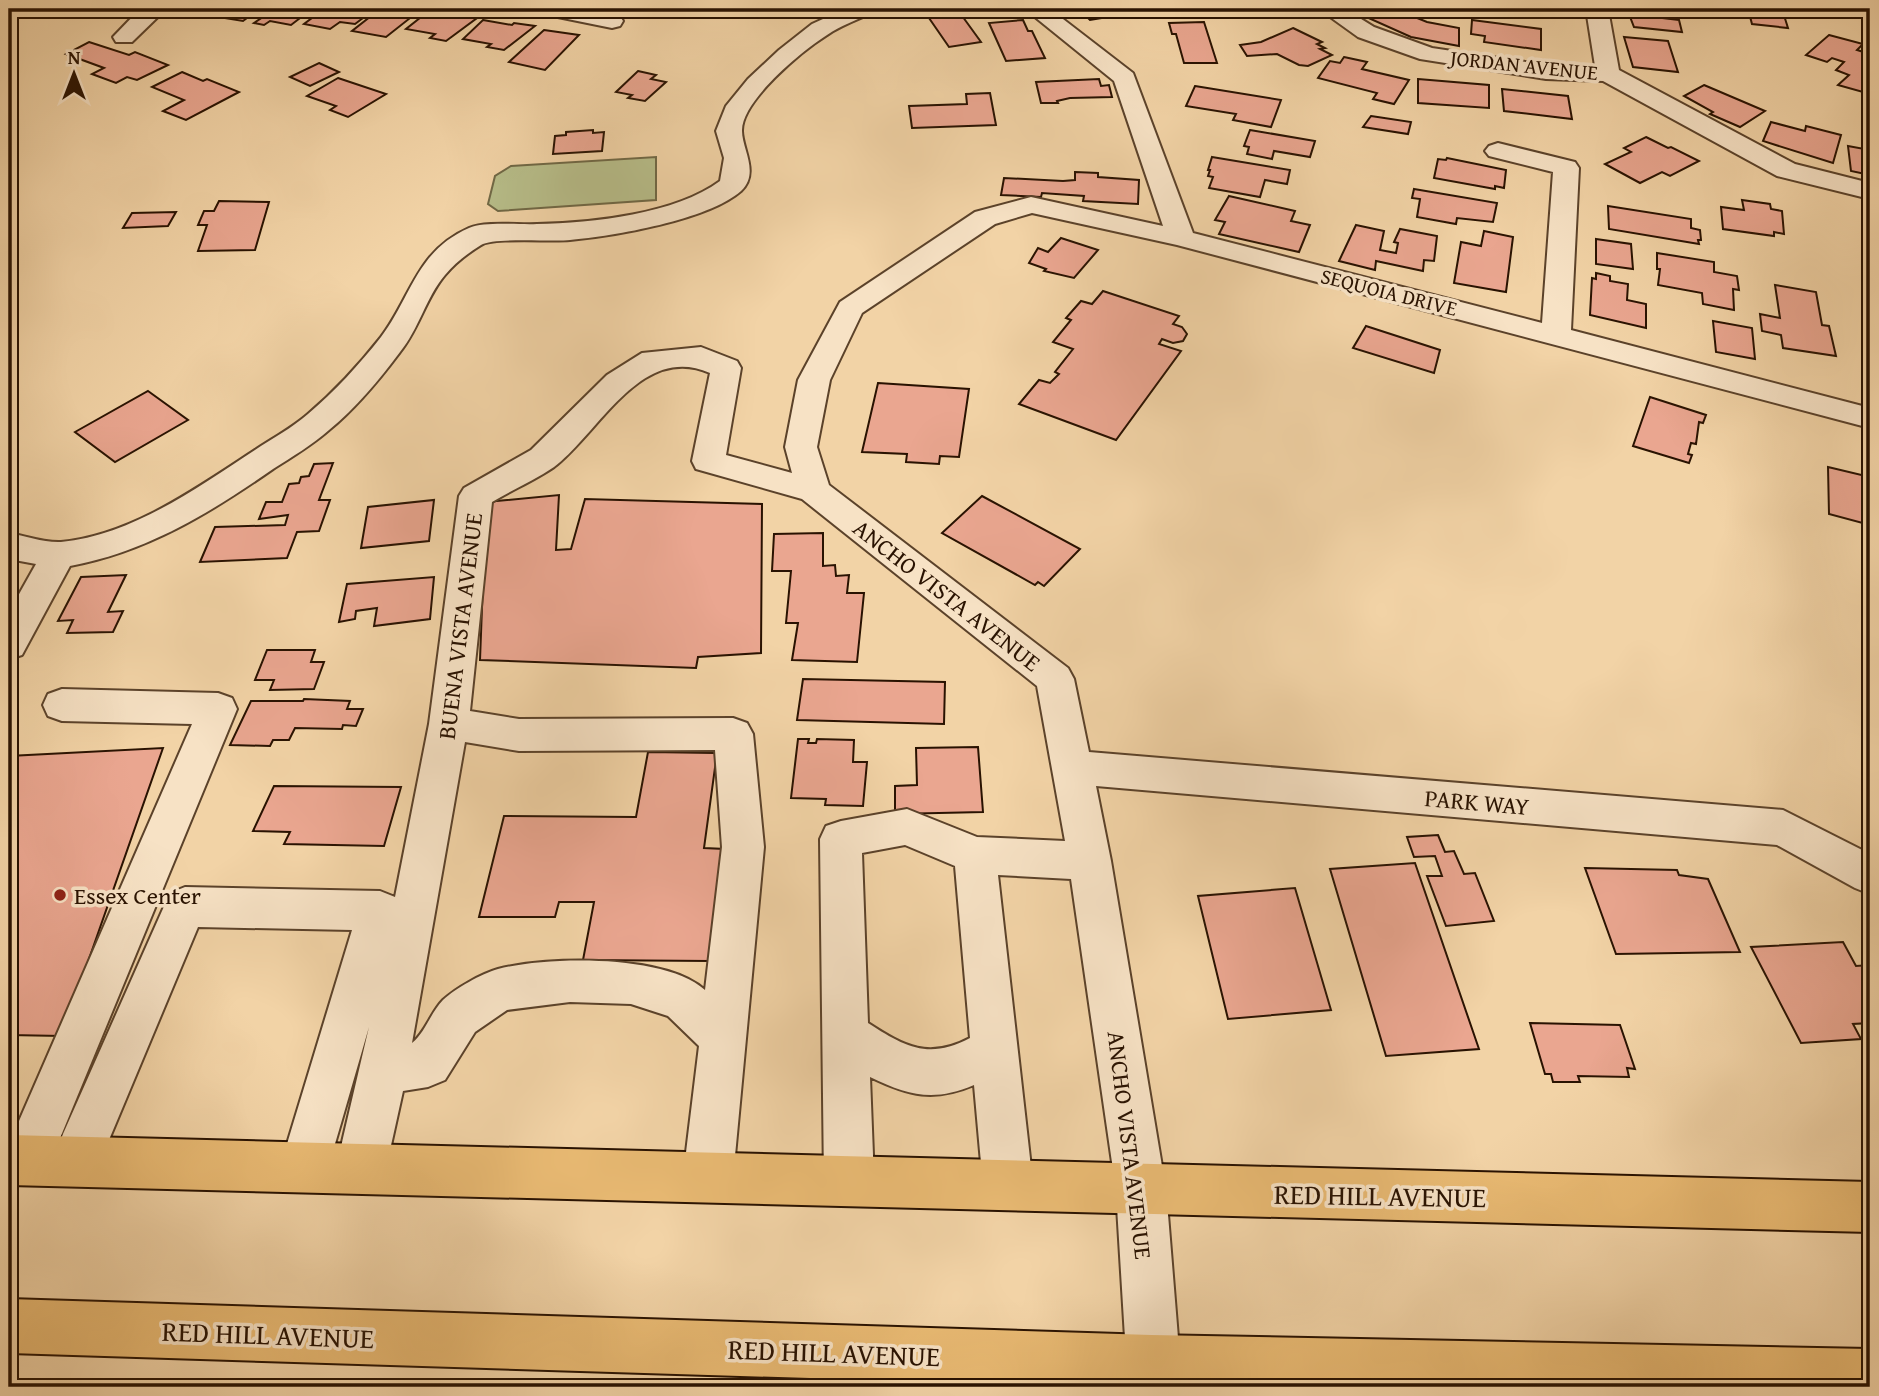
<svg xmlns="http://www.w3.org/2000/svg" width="1879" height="1396" font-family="'Gentium Book Plus',serif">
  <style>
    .green { fill: #b7bd89; stroke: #706845; stroke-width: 2 }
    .building { fill: #eaa690; stroke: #291201; stroke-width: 2 }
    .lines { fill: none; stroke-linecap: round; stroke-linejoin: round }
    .minor-casing { stroke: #5b422a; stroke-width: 4 }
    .major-casing { stroke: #291201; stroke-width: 4 }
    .minor { fill: #f7e2c5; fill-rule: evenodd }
    .major { fill: #e9ba73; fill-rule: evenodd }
    .poi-dot { fill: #8f2418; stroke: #f7e2c5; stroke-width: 2.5 }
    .labels { text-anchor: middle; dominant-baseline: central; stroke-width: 7; stroke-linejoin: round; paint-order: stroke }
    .far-street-label { font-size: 21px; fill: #291201; stroke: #f7e2c5 }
    .street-label { font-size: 24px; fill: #291201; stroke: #f7e2c5 }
    .poi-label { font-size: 24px; fill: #291201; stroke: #f7e2c5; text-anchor: start }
    .near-street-label { font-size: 28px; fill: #291201; stroke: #f7e2c5 }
  </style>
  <rect width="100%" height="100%" fill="#f2d3a6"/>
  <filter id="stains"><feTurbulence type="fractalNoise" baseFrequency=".00286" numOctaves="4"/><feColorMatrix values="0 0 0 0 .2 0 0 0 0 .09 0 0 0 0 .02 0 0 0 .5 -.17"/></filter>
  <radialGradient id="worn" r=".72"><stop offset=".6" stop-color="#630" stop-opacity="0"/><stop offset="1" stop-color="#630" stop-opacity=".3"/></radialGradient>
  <polygon class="green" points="656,157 656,200 498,211 488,204 495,176 511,166"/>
  <g class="building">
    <polygon points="222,9 259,9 243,21 212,16"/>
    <polygon points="275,9 314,9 320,10 311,16 304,15 291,25 270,21 264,25 254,23"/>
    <polygon points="324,9 375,9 355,24 340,22 330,29 304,24"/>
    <polygon points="380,9 406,9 419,11 386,37 352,31"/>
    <polygon points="1079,9 1122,9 1126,14 1090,20"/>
    <polygon points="1228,9 1264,9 1263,16 1228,12"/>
    <polygon points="1389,9 1395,9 1427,22 1459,28 1459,46 1411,37 1364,16"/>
    <polygon points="1627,9 1661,9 1663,18 1679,20 1682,32 1634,27"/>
    <polygon points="1748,9 1782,9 1788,28 1752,24"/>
    <polygon points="430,10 477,18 446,41 430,38 435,34 406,29"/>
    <polygon points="960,13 981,42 949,47 929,18"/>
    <polygon points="483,20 512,25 514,23 535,26 504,50 487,47 491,44 463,39"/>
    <polygon points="1023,20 1028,31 1032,31 1045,58 1006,61 989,23"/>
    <polygon points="1472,20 1541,29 1541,50 1484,42 1485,36 1471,34"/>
    <polygon points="1204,22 1217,63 1184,63 1176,34 1172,34 1169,23"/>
    <polygon points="1293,28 1322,42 1317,44 1325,48 1320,49 1332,55 1308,66 1299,65 1277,54 1247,56 1240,45 1261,42"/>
    <polygon points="544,30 579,35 545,70 509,62"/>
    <polygon points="1829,35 1863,44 1857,50 1867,53 1870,50 1870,94 1838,85 1849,75 1836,70 1844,62 1832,58 1827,62 1806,55"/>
    <polygon points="1624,37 1668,41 1678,72 1633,67"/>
    <polygon points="89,42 129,55 135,52 168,65 137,80 127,77 116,83 92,74 104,68 66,54"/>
    <polygon points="1344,57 1367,62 1362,69 1409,80 1394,104 1373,99 1377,93 1318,78 1330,61 1340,63"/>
    <polygon points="319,63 339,72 310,86 290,77"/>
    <polygon points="638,71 656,75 651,79 666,82 645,101 628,98 632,95 616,92"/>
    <polygon points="182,72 203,81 207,79 239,92 186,120 163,111 184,100 152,87"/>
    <polygon points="338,78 386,94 348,117 330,110 336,106 307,96"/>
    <polygon points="1099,79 1101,86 1109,85 1112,97 1070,98 1057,101 1058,103 1041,103 1036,82"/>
    <polygon points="1418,79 1489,85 1489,108 1418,103"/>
    <polygon points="1704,85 1765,111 1740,127 1710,114 1713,112 1684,96"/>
    <polygon points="1195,86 1281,100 1271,127 1233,120 1236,114 1186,106"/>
    <polygon points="1502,89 1568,96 1572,119 1504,111"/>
    <polygon points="990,93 996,125 912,128 909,106 967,104 966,94"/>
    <polygon points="1371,116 1411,122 1408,134 1363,127"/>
    <polygon points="1771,122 1805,131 1806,126 1841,135 1833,163 1763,141"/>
    <polygon points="593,130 593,133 604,132 602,151 553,154 555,136 566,135 566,132"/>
    <polygon points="1250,130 1315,141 1310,157 1274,151 1272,159 1247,154 1249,147 1244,146"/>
    <polygon points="1646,137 1668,148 1671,147 1699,161 1670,176 1662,172 1640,183 1605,164 1631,152 1624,148"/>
    <polygon points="1848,146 1870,150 1870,175 1851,171"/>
    <polygon points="1212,157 1290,170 1287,184 1265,180 1260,197 1209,188 1213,177 1208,176 1210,170 1208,170"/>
    <polygon points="1447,158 1506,170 1504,188 1495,186 1495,189 1434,178 1438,159 1446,160"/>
    <polygon points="1075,172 1098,173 1098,177 1139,180 1138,204 1083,201 1084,196 1042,193 1041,197 1001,195 1004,178 1063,181 1075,180"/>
    <polygon points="1414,189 1497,203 1493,222 1457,218 1456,224 1417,217 1420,199 1412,198"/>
    <polygon points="1229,196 1295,211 1291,221 1310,225 1299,252 1219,234 1225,222 1215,220"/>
    <polygon points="1742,200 1770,204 1771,209 1782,211 1784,234 1774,232 1774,236 1723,229 1721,207 1744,210"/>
    <polygon points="219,201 269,202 255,250 198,251 207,225 198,225 204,211 214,211"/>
    <polygon points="1608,206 1691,219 1691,228 1700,230 1701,240 1698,240 1699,244 1609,229"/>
    <polygon points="176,212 168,226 123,228 132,213"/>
    <polygon points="1356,225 1384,231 1380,250 1396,253 1398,243 1394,242 1400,229 1437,236 1434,261 1424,260 1423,271 1376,261 1375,270 1339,261"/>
    <polygon points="1484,231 1513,237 1506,292 1454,283 1461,242 1481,246"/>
    <polygon points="1061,238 1098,250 1074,278 1044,271 1046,269 1029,263 1038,248 1048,252"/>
    <polygon points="1596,239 1631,244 1633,269 1596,264"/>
    <polygon points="1657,253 1714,262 1714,272 1737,276 1739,290 1733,289 1734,310 1703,304 1702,293 1658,285 1660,269 1657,269"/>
    <polygon points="1596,273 1610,276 1610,281 1628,284 1627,300 1646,304 1646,328 1590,315 1592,278 1596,279"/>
    <polygon points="1775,285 1816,292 1822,325 1829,326 1836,356 1783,348 1781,335 1762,331 1760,314 1780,318"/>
    <polygon points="1103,291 1179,316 1173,324 1182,327 1187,334 1183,341 1173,343 1162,339 1159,344 1181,351 1116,440 1019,404 1039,380 1050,383 1059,374 1055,372 1073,349 1053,342 1071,320 1066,318 1081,301 1092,304"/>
    <polygon points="1713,321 1752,328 1755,359 1716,352"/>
    <polygon points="1366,326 1440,350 1434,373 1353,348"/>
    <polygon points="878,383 969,389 959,457 940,456 939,464 906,462 907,454 862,452"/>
    <polygon points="148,391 188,420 115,462 75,432"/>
    <polygon points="1650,397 1706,415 1703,423 1699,422 1696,444 1691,443 1688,454 1692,455 1689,463 1633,446"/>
    <polygon points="333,463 319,500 330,500 319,531 297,532 287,558 200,562 215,527 285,525 288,515 259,519 266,502 282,502 289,484 299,483 301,477 309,476 314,464"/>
    <polygon points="1828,467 1870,477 1870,525 1829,514"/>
    <polygon points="559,495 556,550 571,549 585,499 762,504 761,653 698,657 696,668 480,660 486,502"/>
    <polygon points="982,496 1080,549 1044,586 1038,582 1035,585 942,533"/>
    <polygon points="434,500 429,541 361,548 368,507"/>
    <polygon points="823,533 823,566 835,565 836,576 849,575 847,593 864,593 857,662 792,660 798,623 786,623 791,571 772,571 774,534"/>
    <polygon points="126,575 108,612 123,611 113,632 67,633 73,620 58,621 81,577"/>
    <polygon points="434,577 430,619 374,626 377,608 356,611 355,619 339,622 347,584"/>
    <polygon points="267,650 315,650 311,662 324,662 314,689 270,690 274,680 255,680"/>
    <polygon points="803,679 945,682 944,724 797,720"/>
    <polygon points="304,699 350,701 347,709 363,709 356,726 343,725 342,729 295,728 289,740 273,740 270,746 230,745 251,701 303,701"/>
    <polygon points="798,739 809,739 808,743 816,743 817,739 854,740 853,762 867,762 863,806 825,805 826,799 791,798"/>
    <polygon points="978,747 983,812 895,814 895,786 917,785 916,748"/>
    <polygon points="163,748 62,1036 9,1035 9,756"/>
    <polygon points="648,752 717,753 704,848 725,849 710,961 583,960 594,902 559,902 555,917 479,917 504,816 636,817"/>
    <polygon points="274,786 401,787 384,846 284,844 290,832 253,831"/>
    <polygon points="1438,835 1445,852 1454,851 1464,874 1475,873 1494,921 1446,926 1427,876 1442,876 1435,856 1414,857 1407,837"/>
    <polygon points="1415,863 1479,1049 1386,1056 1330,869"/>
    <polygon points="1585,868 1677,870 1679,875 1708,879 1740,952 1616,954"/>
    <polygon points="1295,888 1331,1010 1228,1019 1198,896"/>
    <polygon points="1843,942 1856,966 1870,965 1870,1023 1853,1024 1861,1039 1801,1043 1751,947"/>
    <polygon points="1530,1023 1620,1025 1635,1069 1627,1068 1629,1077 1578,1076 1580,1082 1553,1082 1551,1074 1545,1074"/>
  </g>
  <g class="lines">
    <g class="minor-casing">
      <g id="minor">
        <polygon points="140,9 166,9 132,42 116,42 113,37"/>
        <polygon points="540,9 584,9 620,16 623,21 620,26 612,28 543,14"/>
        <path d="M845,9H873L870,14C856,20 840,26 827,35C803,50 741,101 742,131C742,149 760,173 741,191C708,220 614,236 570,240C552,242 493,237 481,245C468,253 455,263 445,275C426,297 419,329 400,352C379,380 356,408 329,430C312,445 292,457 273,469C210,513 146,552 70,566L22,655L9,659V612L36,564L9,559V533C25,536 45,543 61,542C132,535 197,488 255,450C273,438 292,428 308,414C335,391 359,365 381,337C411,298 416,251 469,228C485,221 519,225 537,224C593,223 675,214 720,181L724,158L716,131L726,106L748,79L779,50L812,24Z"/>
        <path d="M1025,9H1050L1133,73L1193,233L1542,323L1553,172L1489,156L1485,151L1489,146L1498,143L1575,162L1579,168L1571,330L1870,408V428L1177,245L1032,213L995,224L862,313L830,380L817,447L829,485L1068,668L1074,679L1089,752L1783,810L1870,854V894L1855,888L1777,845L1096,786L1111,861L1166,1190L1182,1387H1128L1116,1190L1071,879L998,875L1033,1185L1026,1203L1008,1210L990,1203L983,1185L974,1085C934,1102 909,1096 870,1077L874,1181L867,1199L849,1206L831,1199L824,1181L820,839L826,826L841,821L907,809L977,837L1065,841L1037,686L802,499L696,469L692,461L710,373C641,342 599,433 554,467C535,480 512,490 492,502L470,711L519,719L733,718L747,723L753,734L764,847L733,1177L726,1195L708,1202L690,1195L683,1177L699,1046L668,1016L631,1004L570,1002L507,1010L475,1032L445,1080L428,1087L403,1091L386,1168L379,1186L361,1193L343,1186L336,1168L369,1027L323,1185L305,1192L287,1185L280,1167L352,930L198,927L93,1178L76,1186L59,1178L51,1161L170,893L185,887L380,891L395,897L429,724L459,496L464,488L531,450L607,375L642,353L701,347L737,361L741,368L726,455L792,473L785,447L798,380L840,302L975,212L1031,197L1163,226L1114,81ZM465,742L519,751L715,750L722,847L705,990C666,954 547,956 498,969C481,974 456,988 443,1000C431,1012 425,1033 412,1043ZM905,845L955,866L970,1038C929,1060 905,1047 868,1023L862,853Z"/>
        <polygon points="1319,9 1345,9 1374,27 1432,48 1546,65 1595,66 1586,9 1608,9 1619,70 1795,164 1870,183 1870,199 1777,176 1603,81 1546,79 1420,59 1358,37"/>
        <polygon points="62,689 218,693 232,698 237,709 44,1177 27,1185 10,1177 9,1144 192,724 62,721 48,716 43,705 48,694"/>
      </g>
    </g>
    <g class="major-casing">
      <g id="major">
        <polygon points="9,1135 1870,1182 1870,1232 9,1185"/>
        <polygon points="9,1299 1151,1335 1870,1349 1870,1387 1094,1387 9,1353"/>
      </g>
    </g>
    <use href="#minor" class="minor"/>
    <use href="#major" class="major"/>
  </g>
  <circle class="poi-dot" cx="60" cy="895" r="7"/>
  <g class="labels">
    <g class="far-street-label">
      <text transform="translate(1524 65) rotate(6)">JORDAN AVENUE</text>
      <text transform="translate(1389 292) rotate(14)">SEQUOIA DRIVE</text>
    </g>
    <g class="street-label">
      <text transform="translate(947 595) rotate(38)">ANCHO VISTA AVENUE</text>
      <text transform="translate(460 626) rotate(-83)">BUENA VISTA AVENUE</text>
      <text transform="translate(1477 802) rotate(5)">PARK WAY</text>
      <text transform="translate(1130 1145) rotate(83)">ANCHO VISTA AVENUE</text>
    </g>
    <g class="poi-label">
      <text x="74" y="895">Essex Center</text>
    </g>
    <g class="near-street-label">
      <text transform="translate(1380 1195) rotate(1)">RED HILL AVENUE</text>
      <text transform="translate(268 1334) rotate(2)">RED HILL AVENUE</text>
      <text transform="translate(834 1352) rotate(2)">RED HILL AVENUE</text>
    </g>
  </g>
  <rect width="1879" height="1396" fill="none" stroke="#f2d3a6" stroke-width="35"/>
  <rect x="10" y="10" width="1858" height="1375" fill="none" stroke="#291201" stroke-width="3.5"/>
  <rect x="18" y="18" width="1844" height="1361" fill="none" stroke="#291201" stroke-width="2"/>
  <g transform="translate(74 74)" stroke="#f7e2c5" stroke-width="5" paint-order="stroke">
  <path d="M0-5L12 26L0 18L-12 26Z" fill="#291201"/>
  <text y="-10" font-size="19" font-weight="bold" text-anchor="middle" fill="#291201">N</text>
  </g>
  <rect width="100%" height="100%" filter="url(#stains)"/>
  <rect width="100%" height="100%" fill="url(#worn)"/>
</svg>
